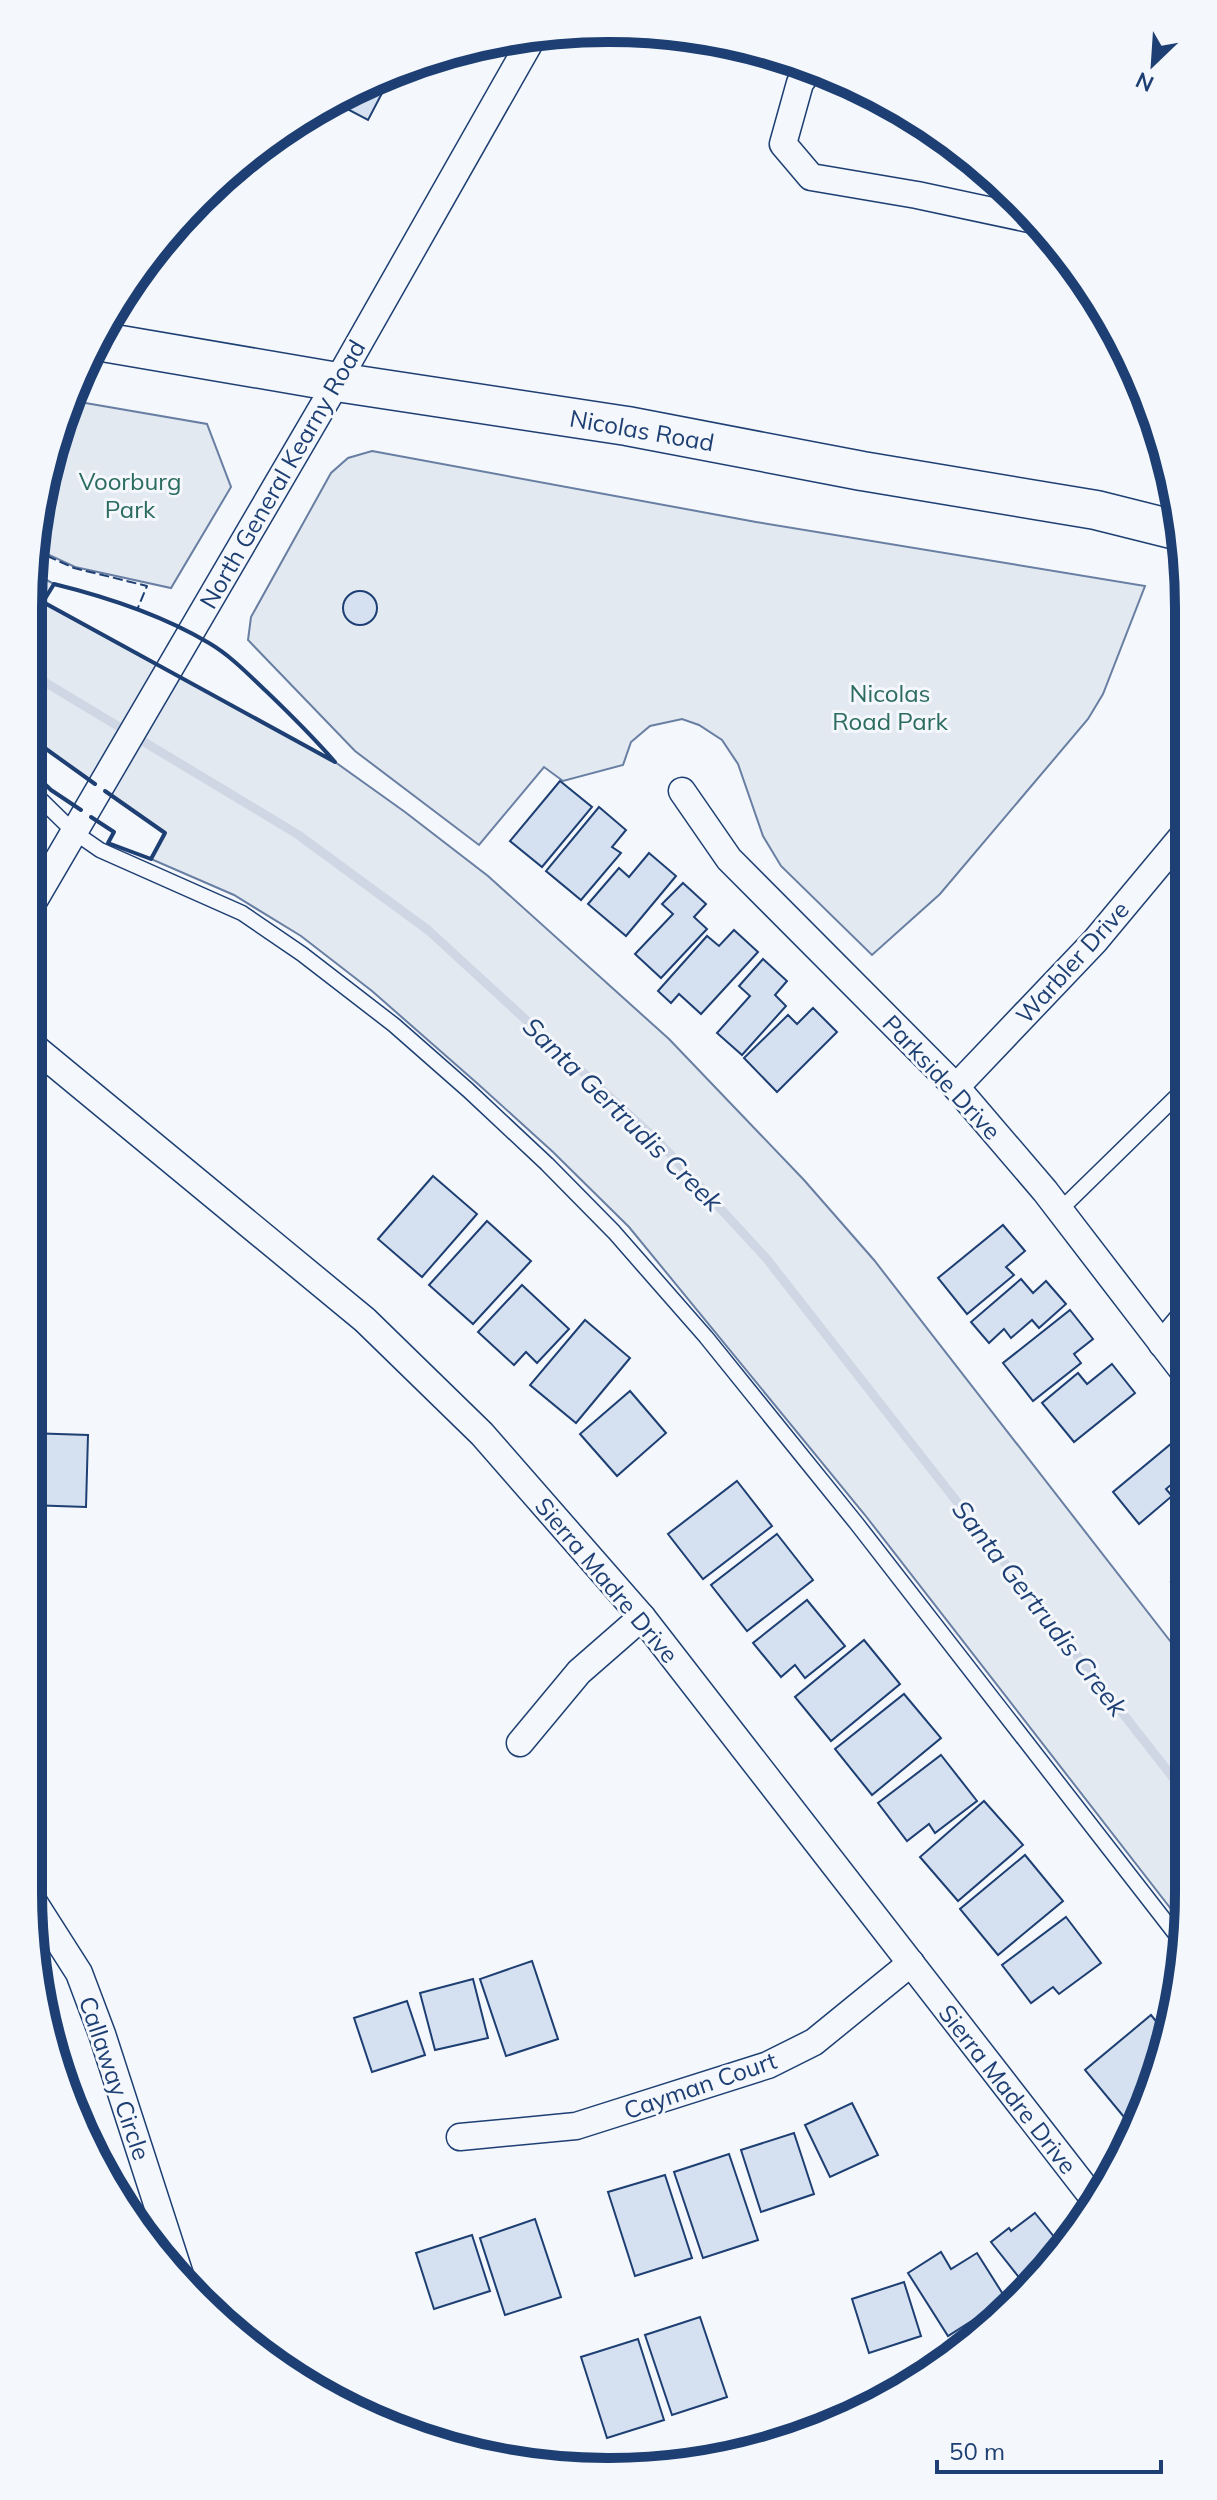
<svg xmlns="http://www.w3.org/2000/svg" width="1217" height="2500" font-family="Mulish,sans-serif">
  <style>
    .green { fill: #e3e9f0; stroke: #687fa3; stroke-width: 2 }
    .lines { fill: none; stroke-linecap: round; stroke-linejoin: round }
    .stream { stroke: #cfd7e4; stroke-width: 9 }
    .building { fill: #d5e0f0; stroke: #1d3f73; stroke-width: 2 }
    .lane-casing { stroke: #1d3f73; stroke-width: 17 }
    .street-casing { stroke: #1d3f73; stroke-width: 29 }
    .secondary-casing { stroke: #1d3f73; stroke-width: 41 }
    .lane { stroke: #f4f7fb; stroke-width: 14 }
    .street { stroke: #f4f7fb; stroke-width: 26 }
    .secondary { stroke: #f4f7fb; stroke-width: 38 }
    .fence { stroke: #1d3f73; stroke-width: 2; stroke-dasharray: 10 4; stroke-linecap: butt }
    .wall { stroke: #1d3f73; stroke-width: 4 }
    .labels { text-anchor: middle; dominant-baseline: central; stroke-width: 6; stroke-linejoin: round; paint-order: stroke }
    .street-label { font-size: 24px; fill: #1d3f73; stroke: #f4f7fb }
    .park-label { font-size: 24px; fill: #2c6c60; stroke: #f4f7fb }
    .water-label { font-size: 26px; font-style: italic; fill: #1d3f73; stroke: #f4f7fb }
    .rim { fill: none; stroke: #1d3f73; stroke-width: 10 }
  </style>
  <rect width="100%" height="100%" fill="#f4f7fb"/>
  <g class="green">
    <polygon points="68,400 207,424 231,487 171,588 75,567 34,548 39,495"/>
    <polygon points="372,451 756,522 1145,586 1103,694 1088,719 940,894 872,955 781,866 763,836 738,764 722,740 699,725 682,719 650,726 631,742 623,765 563,781 544,767 479,845 355,751 248,640 251,617 331,473 348,458"/>
    <polygon points="32,572 54,584 43,603 335,762 405,812 488,876 669,1039 804,1180 874,1260 1188,1664 1189,1892 1185,1927 865,1515 629,1227 553,1152 478,1084 372,991 301,936 234,895 151,859 165,833 28,736 28,608"/>
  </g>
  <g class="lines">
    <polyline class="stream" points="28,672 297,834 428,930 659,1142 766,1258 1189,1798"/>
  </g>
  <g class="building">
    <polygon points="711,38 722,39 737,44 733,52"/>
    <polygon points="382,74 390,78 368,120 332,101"/>
    <circle cx="360" cy="608" r="17"/>
    <polygon points="560,781 592,807 542,867 510,841"/>
    <polygon points="599,807 626,830 612,847 621,853 581,900 546,871"/>
    <polygon points="649,853 676,876 626,936 588,904 619,868 629,877"/>
    <polygon points="683,883 706,904 694,917 707,929 661,978 635,954 673,914 662,904"/>
    <polygon points="734,930 758,952 701,1014 679,994 671,1003 658,991 707,936 719,946"/>
    <polygon points="763,959 787,981 775,995 786,1006 742,1055 717,1033 750,996 739,986"/>
    <polygon points="813,1008 837,1032 777,1092 744,1058 788,1015 797,1024"/>
    <polygon points="433,1176 477,1214 422,1277 378,1239"/>
    <polygon points="487,1221 531,1261 473,1324 429,1285"/>
    <polygon points="1003,1225 1025,1251 1006,1267 1014,1275 967,1314 938,1278"/>
    <polygon points="1021,1279 1033,1293 1046,1281 1066,1304 1039,1328 1032,1320 1011,1338 1004,1329 989,1343 971,1322"/>
    <polygon points="522,1285 569,1329 537,1363 526,1352 514,1365 478,1332"/>
    <polygon points="28,1309 42,1316 28,1345"/>
    <polygon points="1070,1310 1093,1339 1074,1354 1081,1363 1033,1401 1003,1363"/>
    <polygon points="585,1320 630,1358 576,1423 530,1385"/>
    <polygon points="1112,1364 1135,1393 1074,1442 1042,1403 1078,1373 1087,1384"/>
    <polygon points="630,1391 666,1433 617,1476 580,1434"/>
    <polygon points="28,1433 88,1435 86,1507 28,1505"/>
    <polygon points="1172,1443 1187,1461 1187,1471 1166,1489 1172,1496 1139,1524 1113,1492"/>
    <polygon points="737,1481 772,1526 703,1579 668,1534"/>
    <polygon points="777,1534 813,1580 747,1631 711,1585"/>
    <polygon points="1188,1567 1188,1600 1171,1582"/>
    <polygon points="28,1575 45,1600 28,1611"/>
    <polygon points="807,1600 845,1646 805,1678 795,1665 781,1677 753,1643"/>
    <polygon points="864,1640 900,1684 831,1741 795,1697"/>
    <polygon points="904,1694 941,1738 872,1795 835,1749"/>
    <polygon points="941,1755 977,1801 935,1833 929,1824 907,1841 878,1803"/>
    <polygon points="984,1801 1023,1845 958,1901 920,1857"/>
    <polygon points="1025,1855 1063,1901 998,1955 960,1909"/>
    <polygon points="1066,1917 1101,1963 1059,1994 1053,1987 1031,2003 1002,1965"/>
    <polygon points="532,1961 558,2039 506,2056 480,1979"/>
    <polygon points="473,1979 488,2038 435,2050 420,1993"/>
    <polygon points="407,2001 425,2055 372,2072 354,2018"/>
    <polygon points="1151,2015 1168,2036 1150,2095 1124,2117 1085,2070"/>
    <polygon points="852,2103 878,2155 830,2177 805,2125"/>
    <polygon points="1143,2117 1134,2134 1129,2129"/>
    <polygon points="794,2133 814,2194 761,2212 741,2150"/>
    <polygon points="729,2154 758,2240 703,2258 674,2172"/>
    <polygon points="665,2175 692,2258 635,2276 608,2192"/>
    <polygon points="1035,2213 1063,2248 1029,2290 991,2242 1009,2228 1011,2231"/>
    <polygon points="535,2219 561,2297 505,2315 480,2238"/>
    <polygon points="472,2235 490,2291 434,2309 416,2253"/>
    <polygon points="941,2252 951,2269 977,2253 1006,2299 948,2336 908,2273"/>
    <polygon points="904,2282 921,2336 869,2353 852,2299"/>
    <polygon points="700,2317 727,2397 672,2415 645,2335"/>
    <polygon points="638,2339 664,2420 607,2438 581,2357"/>
  </g>
  <g class="lines">
    <g class="lane-casing">
      <g id="lane">
        <polyline points="28,787 74,832 100,850 242,913 302,954 394,1025 468,1090 547,1164 614,1232 706,1337 857,1524 1184,1945"/>
        <polyline points="1059,1211 1186,1087"/>
      </g>
    </g>
    <g class="street-casing">
      <g id="street">
        <polyline points="812,67 800,83 783,144 811,177 917,195 1034,220"/>
        <polyline points="682,791 729,859 956,1087 1045,1191 1187,1376"/>
        <polyline points="28,911 337,382 534,35"/>
        <polyline points="28,1042 365,1320 482,1434 642,1617 1097,2203"/>
        <polyline points="956,1087 1095,941 1185,833"/>
        <polyline points="1162,1344 1187,1314"/>
        <polyline points="520,1743 579,1672 642,1617"/>
        <polyline points="28,1893 79,1973 102,2034 180,2275"/>
        <polyline points="460,2137 576,2126 768,2065 814,2042 911,1963"/>
      </g>
    </g>
    <g class="secondary-casing">
      <polyline id="secondary" points="97,341 337,382 627,426 862,471 1096,510 1184,532"/>
    </g>
    <use href="#lane" class="lane"/>
    <use href="#street" class="street"/>
    <use href="#secondary" class="secondary"/>
    <polyline class="fence" points="34,550 74,568 147,586 137,610"/>
    <g class="wall">
      <path d="M54,584C107,597 162,615 209,643C231,656 248,674 266,691C290,714 313,737 335,762L43,602Z"/>
      <polyline points="28,736 95,784"/>
      <polyline points="28,768 51,790 81,810"/>
      <polyline points="91,817 114,832 108,843 151,859 165,833 105,791"/>
    </g>
  </g>
  <g class="labels">
    <g class="street-label">
      <text transform="translate(642 430) rotate(10)">Nicolas Road</text>
      <text transform="translate(282 474) rotate(-60)">North General Kearny Road</text>
      <text transform="translate(1072 962) rotate(-48)">Warbler Drive</text>
      <text transform="translate(942 1077) rotate(47)">Parkside Drive</text>
      <text transform="translate(607 1580) rotate(50)">Sierra Madre Drive</text>
      <text transform="translate(115 2078) rotate(71)">Callaway Circle</text>
      <text transform="translate(700 2085) rotate(-19)">Cayman Court</text>
      <text transform="translate(1008 2089) rotate(52)">Sierra Madre Drive</text>
    </g>
    <g class="park-label">
      <text x="130" y="481">Voorburg<tspan x="130" dy="28">Park</tspan></text>
      <text x="890" y="693">Nicolas<tspan x="890" dy="28">Road Park</tspan></text>
    </g>
    <g class="water-label">
      <text transform="translate(623 1114) rotate(44)">Santa Gertrudis Creek</text>
      <text transform="translate(1040 1608) rotate(52)">Santa Gertrudis Creek</text>
    </g>
  </g>
  <path d="M0 0H1217V2500H0ZM608 42H609A566 566 0 0 1 1175 608V1892A566 566 0 0 1 609 2458H608A566 566 0 0 1 42 1892V608A566 566 0 0 1 608 42Z" fill="#f4f7fb" fill-rule="evenodd"/>
  <path class="rim" d="M608 42H609A566 566 0 0 1 1175 608V1892A566 566 0 0 1 609 2458H608A566 566 0 0 1 42 1892V608A566 566 0 0 1 608 42Z"/>
  <g transform="translate(1153 64) rotate(205)" stroke="#f4f7fb" stroke-width="6" paint-order="stroke">
  <path d="M0-6L14 30L0 20L-14 30Z" fill="#1d3f73"/>
  <text y="-12" font-size="22" font-weight="bold" text-anchor="middle" fill="#1d3f73">N</text>
  </g>
  <path d="M937 2460v12h224v-12" fill="none" stroke="#1d3f73" stroke-width="4"/>
  <text x="949" y="2460" font-size="24" fill="#1d3f73" stroke="#f4f7fb" stroke-width="6" paint-order="stroke">50 m</text>
</svg>
